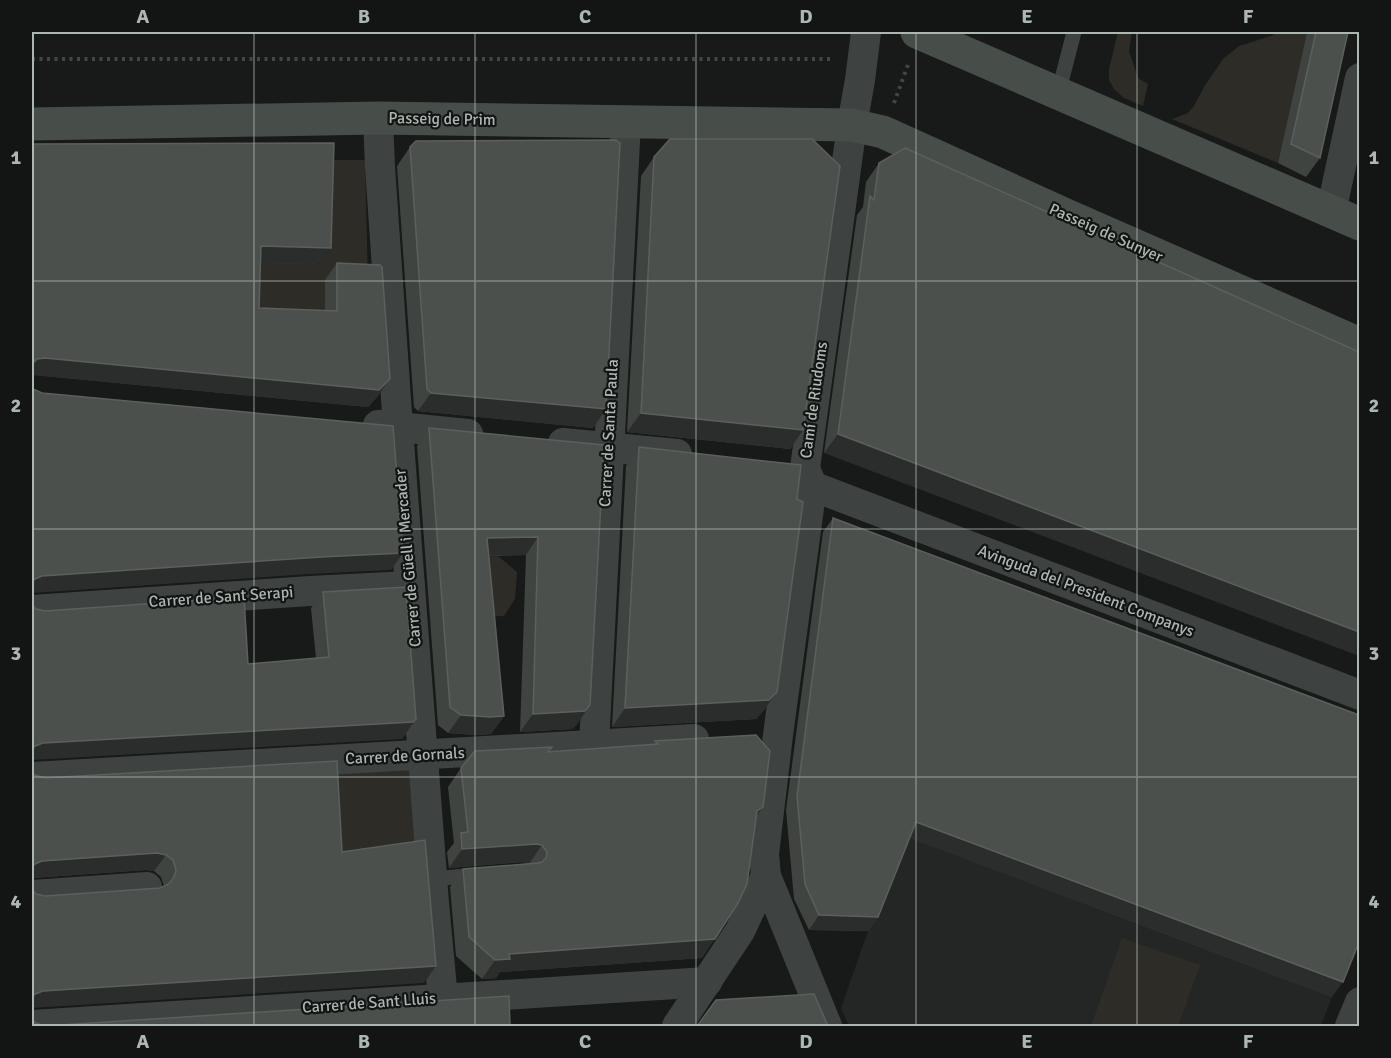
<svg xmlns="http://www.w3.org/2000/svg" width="1391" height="1058" font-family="Signika,sans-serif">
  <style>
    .built { fill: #242625 }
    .green { fill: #2e2c26 }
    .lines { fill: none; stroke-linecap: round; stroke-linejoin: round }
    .path { stroke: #414743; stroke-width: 4; stroke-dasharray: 3 4.5; stroke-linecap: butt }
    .lane { stroke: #3e4341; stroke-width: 15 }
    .street { stroke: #3e4341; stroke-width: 30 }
    .secondary { stroke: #474e4a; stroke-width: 33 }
    .wall { fill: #404441 }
    .shaded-wall { fill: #2b2d2c }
    .building { fill: #4c504d; stroke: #5b605d; stroke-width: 1.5 }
    .grid { fill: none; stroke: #acb7b0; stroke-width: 1.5; stroke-opacity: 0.55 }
    .labels { text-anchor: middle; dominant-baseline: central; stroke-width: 4.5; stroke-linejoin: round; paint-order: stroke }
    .street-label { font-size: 16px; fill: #acb7b0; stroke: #131414 }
    .neatline { fill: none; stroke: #acb7b0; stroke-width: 2 }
    .grid-label { font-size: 20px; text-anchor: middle; font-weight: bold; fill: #acb7b0 }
  </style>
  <rect width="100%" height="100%" fill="#181919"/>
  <polygon class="built" points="906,837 1332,997 1321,1026 849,1026 841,1008 868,931"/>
  <g class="green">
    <polygon points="1118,32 1132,32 1129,51 1138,78 1148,84 1143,106 1124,98 1114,89 1109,80 1109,69"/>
    <polygon points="1278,32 1307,32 1278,163 1172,119 1188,113 1194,106 1204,87 1223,59 1239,46 1271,36"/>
    <polygon points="323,160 365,160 368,282 325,328 247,325 207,261 320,264"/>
    <polygon points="498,556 517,572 515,599 504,616 480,617 469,557"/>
    <polygon points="409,767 416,857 331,869 325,773"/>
    <polygon points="1122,938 1200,965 1178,1026 1091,1026"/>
  </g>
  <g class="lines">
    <g class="path">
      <polyline points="32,59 833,59"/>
      <polyline points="894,103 909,62"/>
    </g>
    <g class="lane">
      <polyline points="1058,94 1074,32"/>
      <polyline points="433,879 476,875"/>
    </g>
    <g class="street">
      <polyline points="378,118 380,167 399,442 434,903 443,999"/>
      <polyline points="1331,212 1360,78"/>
      <polyline points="378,425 468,434"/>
      <polyline points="563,443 677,454"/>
      <polyline points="812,486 1360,695"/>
      <polyline points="32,610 310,591 410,586"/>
      <polyline points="594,745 626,122"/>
      <polyline points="32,777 694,739"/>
      <polyline points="32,895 147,887"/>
      <polyline points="32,1025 707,982"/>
      <polyline points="677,1026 740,931 766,876"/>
      <polyline points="827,1026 766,876 764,854 778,735 812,486 805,468 852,125 860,80 866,32"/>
      <polyline points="1350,1026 1360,1002"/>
    </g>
    <g class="secondary">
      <polyline points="917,32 1360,224"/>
      <polyline points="32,124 378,118 852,125 883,132 1066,215 1360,344"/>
    </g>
  </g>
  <g class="wall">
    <polygon points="1307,32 1348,32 1320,158 1306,177 1278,163"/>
    <polygon points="32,144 319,264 260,263 259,308 325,311 325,280 337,263 378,396 368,407 34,375"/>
    <polygon points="410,147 606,409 593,428 418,411 414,407 397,166"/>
    <polygon points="654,157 803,430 790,449 627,432 641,176"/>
    <polygon points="879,163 1359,352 824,453 857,215 863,207 866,182"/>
    <polygon points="429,428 604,445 578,723 572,729 520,732 526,555 489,556 504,716 491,734 477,735 448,733 438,725 417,446"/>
    <polygon points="639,447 797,499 777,692 764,710 756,719 612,727 626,466"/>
    <polygon points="833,518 1332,997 910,838 878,917 868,931 809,930 794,899 786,810 823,532"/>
    <polygon points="323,592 416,719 402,739 36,609 248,664 316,658 311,608"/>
    <polygon points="655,741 756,817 702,958 500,972 496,978 482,979 456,956 450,887 463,869 529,864 523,862 449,868 447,852 454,843 448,787 461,768 552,747 549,751 653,744"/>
    <polygon points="32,772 35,775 342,852 424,983 36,894 45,896 160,888 164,886 161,877 154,871 146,870 32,878"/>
  </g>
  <g class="shaded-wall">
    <polygon points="261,246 331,248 319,264 249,263"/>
    <polygon points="45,358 390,379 378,396 368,407 32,375 32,364 37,359"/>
    <polygon points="431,393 606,409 593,428 418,411"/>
    <polygon points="641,413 803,430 790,449 627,432"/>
    <polygon points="838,434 1359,632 1359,656 824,453"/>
    <polygon points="538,537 526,555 475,556 487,538"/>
    <polygon points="403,553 391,570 309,574 32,593 32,582 35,579 42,576 321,557"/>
    <polygon points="777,692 764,710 756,719 612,727 625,708"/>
    <polygon points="590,705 578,723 572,729 520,732 533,714"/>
    <polygon points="461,715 504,716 491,734 477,735 448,733"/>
    <polygon points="416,719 402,739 32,760 32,749 35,746 43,743"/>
    <polygon points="763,807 750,826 757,811"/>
    <polygon points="916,822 1343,982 1332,997 906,837"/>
    <polygon points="536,844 542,845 529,864 523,862 449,868 462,849"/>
    <polygon points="157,853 166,855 154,871 146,870 32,878 32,867 35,864 42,861"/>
    <polygon points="819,915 878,917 868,931 809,930"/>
    <polygon points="715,939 702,958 500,972 496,978 482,979 495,960 509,954"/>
    <polygon points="436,966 424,983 32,1008 32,997 35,994 43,991"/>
  </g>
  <g class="building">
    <polygon points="1316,32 1348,32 1320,158 1291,144"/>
    <polygon points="670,139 812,139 840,166 803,430 641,413 654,157"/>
    <polygon points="616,140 620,143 606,409 431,393 427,389 410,147 416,141"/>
    <polygon points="334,143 331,248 261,246 259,308 337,311 337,263 380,265 382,267 390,379 379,390 45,358 37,359 32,364 32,144"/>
    <polygon points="905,148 1359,352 1359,632 838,434 870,196 874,200 879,163"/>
    <polygon points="32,387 33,389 42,393 393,426 403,553 321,557 42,576 35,579 32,582"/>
    <polygon points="429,428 604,445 590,705 585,711 533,714 538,537 487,538 504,716 490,717 461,715 450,707"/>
    <polygon points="639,447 801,465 797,499 803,502 777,692 769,700 625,708"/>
    <polygon points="833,518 1359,715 1359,942 1343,982 916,822 878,917 819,915 805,884 797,796"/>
    <polygon points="406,587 416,719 413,722 43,743 35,746 32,749 32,605 36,609 45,611 244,597 248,664 329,657 323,592"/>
    <polygon points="756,735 770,751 763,807 757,811 747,884 738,903 715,939 509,954 510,959 495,960 469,937 463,869 538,863 542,862 546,858 547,852 542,845 536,844 462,849 461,833 468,832 461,768 475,751 552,747 548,752 658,744 655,741"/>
    <polygon points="337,761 342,852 425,840 436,966 43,991 35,994 32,997 32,890 36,894 45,896 160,888 169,884 174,877 176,870 173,860 166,855 157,853 42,861 35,864 32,867 32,772 35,775 45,778"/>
    <polygon points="814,994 828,1026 697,1026 716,1000"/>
    <polygon points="509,996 510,1026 32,1026 32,1020 36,1023 45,1026"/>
  </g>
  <path class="grid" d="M254,32V1026M475,32V1026M696,32V1026M916,32V1026M1137,32V1026M32,281H1360M32,529H1360M32,777H1360"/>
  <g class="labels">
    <g class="street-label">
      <text transform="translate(442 119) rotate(1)">Passeig de Prim</text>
      <text transform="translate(1106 233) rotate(24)">Passeig de Sunyer</text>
      <text transform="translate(814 400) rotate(-82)">Camí de Riudoms</text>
      <text transform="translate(609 433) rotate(-87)">Carrer de Santa Paula</text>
      <text transform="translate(408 558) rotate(-95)">Carrer de Güell i Mercader</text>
      <text transform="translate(1086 591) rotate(21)">Avinguda del President Companys</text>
      <text transform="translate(221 597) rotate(-4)">Carrer de Sant Serapi</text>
      <text transform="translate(405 756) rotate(-3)">Carrer de Gornals</text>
      <text transform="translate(369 1003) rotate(-4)">Carrer de Sant Lluis</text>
    </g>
  </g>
  <rect width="1391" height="1058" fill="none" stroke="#131414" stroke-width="66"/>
  <rect x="33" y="33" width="1325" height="992" class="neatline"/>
  <g class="grid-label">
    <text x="143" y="23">A</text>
    <text x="364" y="23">B</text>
    <text x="585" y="23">C</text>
    <text x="806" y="23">D</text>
    <text x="1027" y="23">E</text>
    <text x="1248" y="23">F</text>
    <text x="16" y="164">1</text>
    <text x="1374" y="164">1</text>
    <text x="16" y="412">2</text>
    <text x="1374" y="412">2</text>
    <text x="16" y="660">3</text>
    <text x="1374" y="660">3</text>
    <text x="16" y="908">4</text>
    <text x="1374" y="908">4</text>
    <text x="143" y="1048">A</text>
    <text x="364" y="1048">B</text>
    <text x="585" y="1048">C</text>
    <text x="806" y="1048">D</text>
    <text x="1027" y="1048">E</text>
    <text x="1248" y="1048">F</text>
  </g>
</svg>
